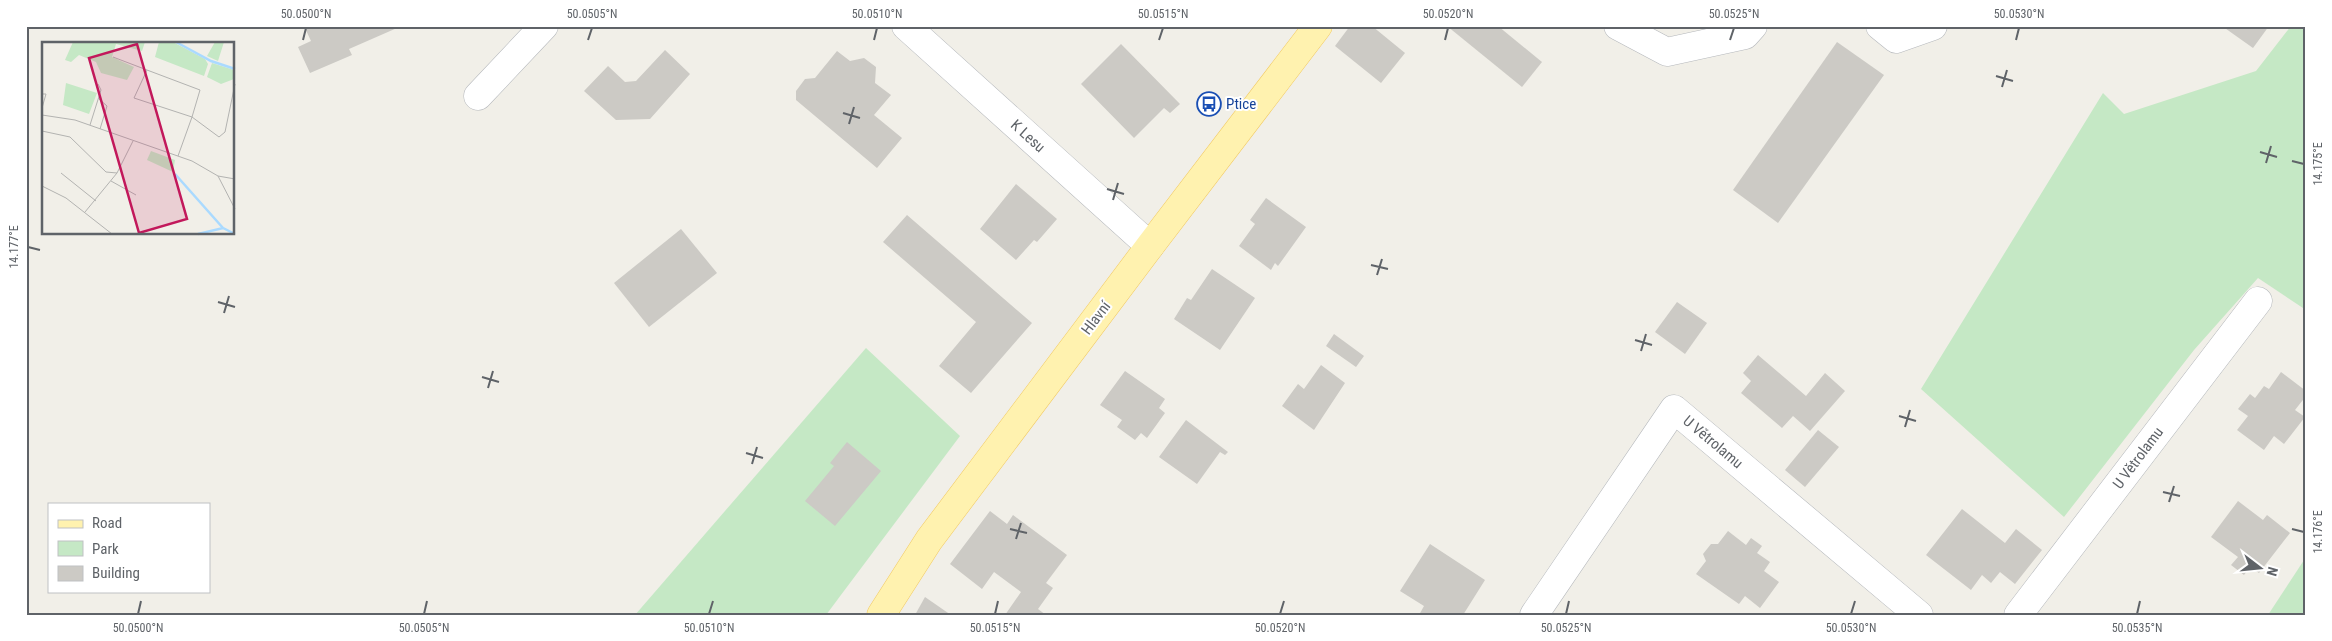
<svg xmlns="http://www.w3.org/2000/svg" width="2332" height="641" font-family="'Roboto Condensed',sans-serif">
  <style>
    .green { fill: #c5e8c5 }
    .building { fill: #cccac5 }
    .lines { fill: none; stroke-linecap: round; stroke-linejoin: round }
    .minor-casing { stroke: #b5b8bc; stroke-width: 29 }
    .major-casing { stroke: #f2c960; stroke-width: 29 }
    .minor { stroke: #fff; stroke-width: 28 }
    .major { stroke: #fff2af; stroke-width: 28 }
    .ticks { fill: none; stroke: #5f6368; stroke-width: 2 }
    .labels { text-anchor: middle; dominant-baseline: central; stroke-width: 4; stroke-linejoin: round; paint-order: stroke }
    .transit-label { font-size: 15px; fill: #164399; stroke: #fff; text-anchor: start }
    .street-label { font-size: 15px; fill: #5f6368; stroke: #fff }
    .inset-river { fill: none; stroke: #aadaff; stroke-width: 2.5 }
    .inset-road { fill: none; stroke: #b3b3b1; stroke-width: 1 }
    .view { fill: #c2185b; fill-opacity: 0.15; stroke: #c2185b; stroke-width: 2.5 }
    .inset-edge { fill: none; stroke: #5f6368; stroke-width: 2.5 }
    .neatline { fill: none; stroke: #5f6368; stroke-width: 2 }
    .ticks-label { font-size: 12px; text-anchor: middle; fill: #5f6368 }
  </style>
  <rect width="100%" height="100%" fill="#f1efe8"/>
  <g class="green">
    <polygon points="2291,26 2306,26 2306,310 2258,278 2194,350 2064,517 1921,389 2103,93 2124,114 2256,71"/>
    <polygon points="866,348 960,436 826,615 635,615"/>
    <polygon points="2306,557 2306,615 2268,615"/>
  </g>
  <g class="building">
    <polygon points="304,26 397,26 397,28 349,49 352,55 310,73 298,47 311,41"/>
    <polygon points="1350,26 1372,26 1405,53 1381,83 1335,46"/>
    <polygon points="1447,26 1498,26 1542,62 1522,87"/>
    <polygon points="2222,26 2269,26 2253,48"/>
    <polygon points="1837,42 1884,75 1778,223 1733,190"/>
    <polygon points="1121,44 1180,104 1170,113 1164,108 1134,138 1081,84"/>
    <polygon points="665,50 690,74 650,119 616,120 584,91 608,66 625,82 636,81"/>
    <polygon points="837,51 850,61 864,58 876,67 875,83 891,95 874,115 902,138 877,168 796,100 796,91 805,79 815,78"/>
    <polygon points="1016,184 1057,219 1037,242 1034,240 1016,260 980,229"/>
    <polygon points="1266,198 1306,227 1278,266 1275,263 1271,270 1239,246 1255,224 1250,220"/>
    <polygon points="907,215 1032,323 971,393 939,366 976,322 883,242"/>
    <polygon points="681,229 717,273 649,327 614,283"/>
    <polygon points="1212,269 1255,298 1220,350 1174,319 1187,298 1191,300"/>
    <polygon points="1677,302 1707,323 1685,354 1655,332"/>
    <polygon points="1334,334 1364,356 1356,367 1326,346"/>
    <polygon points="1758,355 1806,396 1825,373 1845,391 1810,431 1793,416 1782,428 1741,393 1751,381 1743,373"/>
    <polygon points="1321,365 1345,383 1314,430 1282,406 1298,384 1304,389"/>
    <polygon points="1125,371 1165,399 1159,408 1165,413 1147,438 1141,433 1135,440 1117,427 1122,420 1100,405"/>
    <polygon points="2281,372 2306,391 2306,396 2295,410 2305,417 2284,444 2274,436 2264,450 2237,430 2248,416 2238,409 2250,394 2255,398 2264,386 2269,389"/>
    <polygon points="1186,420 1228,452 1225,455 1220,452 1197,484 1159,457"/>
    <polygon points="1818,430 1839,447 1805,487 1785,470"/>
    <polygon points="847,442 881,471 835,526 805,501 834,466 830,463"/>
    <polygon points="2238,501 2263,520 2267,515 2290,533 2259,573 2250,567 2244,575 2231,565 2238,557 2211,537"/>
    <polygon points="1962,509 2005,543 2016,529 2042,550 2015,584 2000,572 1991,583 1982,575 1971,590 1926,555"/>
    <polygon points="990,511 1007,524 1013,515 1067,555 1046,583 1053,588 1038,609 1046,615 1005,615 1021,592 994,572 982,589 950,564"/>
    <polygon points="1728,531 1746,545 1751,538 1762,546 1757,553 1770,562 1764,571 1779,582 1760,608 1745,596 1739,604 1696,574 1706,561 1703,554 1711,544 1718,544"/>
    <polygon points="1430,544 1485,580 1463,615 1419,615 1424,606 1400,591"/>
    <polygon points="925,597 951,615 915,615"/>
  </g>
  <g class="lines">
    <g class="minor-casing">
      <g id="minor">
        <polyline points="906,26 1150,246"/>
        <polyline points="1618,26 1667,52 1745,35 1753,26"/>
        <polyline points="1880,26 1896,39 1933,26"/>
        <polyline points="478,96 544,26"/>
        <polyline points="1534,615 1674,409 1919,615"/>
        <polyline points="2018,615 2258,301"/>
      </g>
    </g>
    <g class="major-casing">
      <polyline id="major" points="881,615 929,540 1150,246 1318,26"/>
    </g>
    <use href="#minor" class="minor"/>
    <use href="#major" class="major"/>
  </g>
  <path class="ticks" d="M303,40L306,28M588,40L592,28M874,40L877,28M1159,40L1163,28M1445,40L1448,28M1730,40L1734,28M2016,40L2019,28M1996,76L2013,81M2002,87L2007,70M843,113L860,118M849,124L854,107M2260,152L2277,157M2292,161L2304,164M2266,163L2271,146M1107,189L1124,194M1113,200L1118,183M28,247L40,250M1371,265L1388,269M1377,275L1382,259M218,302L235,307M224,313L229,296M1635,340L1652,345M1641,351L1646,334M482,377L499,382M488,388L493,371M1899,416L1916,421M1905,427L1910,410M746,453L763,458M752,464L757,447M2163,492L2180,496M2169,502L2174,486M1010,529L1027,533M2292,529L2304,532M1016,539L1021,523M138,614L141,601M424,614L427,601M709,614L713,601M995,614L998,601M1280,614L1284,601M1566,614L1569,601M1851,614L1855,601M2137,614L2140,601"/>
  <defs>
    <g id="bus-ring" transform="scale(1.25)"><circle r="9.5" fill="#fff" stroke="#1a4fb4" stroke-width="1.5"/><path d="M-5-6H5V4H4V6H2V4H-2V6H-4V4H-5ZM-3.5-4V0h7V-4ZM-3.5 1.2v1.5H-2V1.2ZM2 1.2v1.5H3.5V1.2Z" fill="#1a4fb4"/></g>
  </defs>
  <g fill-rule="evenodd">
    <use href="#bus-ring" x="1209" y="104"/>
  </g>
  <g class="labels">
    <g class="transit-label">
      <text x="1226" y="104">Ptice</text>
    </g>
    <g class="street-label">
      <text transform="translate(1028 136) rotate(42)">K Lesu</text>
      <text transform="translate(1096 318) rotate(-53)">Hlavní</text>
      <text transform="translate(1713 442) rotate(40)">U Větrolamu</text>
      <text transform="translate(2138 458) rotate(-53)">U Větrolamu</text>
    </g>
  </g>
  <g transform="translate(42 42)">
    <rect width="192" height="192" fill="#f1efe8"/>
    <path d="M31,0H103L100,9L74,2L70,15L92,25L85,38L59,31L54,20L37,13L29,20L23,18ZM117,0H131L163,17L166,22L162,34L113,15ZM173,0H182L176,19L165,14ZM170,21L192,28V37L179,42L165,35ZM24,41L55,51L47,72L21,63ZM109,109L133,118L131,130L105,118Z" fill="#c5e8c5"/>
    <path class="inset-river" d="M134,0L169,19L193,27M133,132L181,186M156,192L181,186L193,192"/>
    <path class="inset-road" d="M71,15L105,28M0,52H4L0,66M56,56L65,64L58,87M0,73L33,78L150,119L176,134L193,167M48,83L59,48L56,42M0,89L28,95L64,130L75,131M136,114L150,75L158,48L105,28L92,56L150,75L177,95L183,90L193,42M19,131L54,159M176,134L193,137M69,139L94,153M0,144L24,156L70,192M43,170L75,131L91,99"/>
    <path class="view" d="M95,2L145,177L97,191L47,16Z"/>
    <rect width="192" height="192" class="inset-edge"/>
  </g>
  <rect width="2332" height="641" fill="none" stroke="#ffffff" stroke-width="55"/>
  <rect x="48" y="503" width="162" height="90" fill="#ffffff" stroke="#bfc1c3"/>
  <rect x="58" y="520" width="25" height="8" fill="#fff2af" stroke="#bfc1c3"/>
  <text x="92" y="528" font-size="15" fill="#5f6368">Road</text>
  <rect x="58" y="541" width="25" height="15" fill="#c5e8c5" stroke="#bfc1c3"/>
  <text x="92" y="554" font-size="15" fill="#5f6368">Park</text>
  <rect x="58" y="566" width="25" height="15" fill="#cccac5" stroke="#bfc1c3"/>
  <text x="92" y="578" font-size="15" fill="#5f6368">Building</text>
  <g transform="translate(2260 568) rotate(106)" stroke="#ffffff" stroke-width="4" paint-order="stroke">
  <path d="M0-4L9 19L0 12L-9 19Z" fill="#5f6368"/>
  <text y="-8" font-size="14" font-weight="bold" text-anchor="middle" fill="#5f6368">N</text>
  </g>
  <rect x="28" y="28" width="2276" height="586" class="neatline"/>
  <g class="ticks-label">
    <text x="306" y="18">50.0500°N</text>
    <text x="592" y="18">50.0505°N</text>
    <text x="877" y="18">50.0510°N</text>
    <text x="1163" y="18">50.0515°N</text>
    <text x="1448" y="18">50.0520°N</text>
    <text x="1734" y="18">50.0525°N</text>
    <text x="2019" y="18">50.0530°N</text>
    <text transform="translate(2318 164) rotate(-90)" y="4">14.175°E</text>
    <text transform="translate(14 247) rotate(-90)" y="4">14.177°E</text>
    <text transform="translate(2318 532) rotate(-90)" y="4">14.176°E</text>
    <text x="138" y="632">50.0500°N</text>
    <text x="424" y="632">50.0505°N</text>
    <text x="709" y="632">50.0510°N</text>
    <text x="995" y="632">50.0515°N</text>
    <text x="1280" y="632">50.0520°N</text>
    <text x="1566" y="632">50.0525°N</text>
    <text x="1851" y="632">50.0530°N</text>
    <text x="2137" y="632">50.0535°N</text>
  </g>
</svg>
